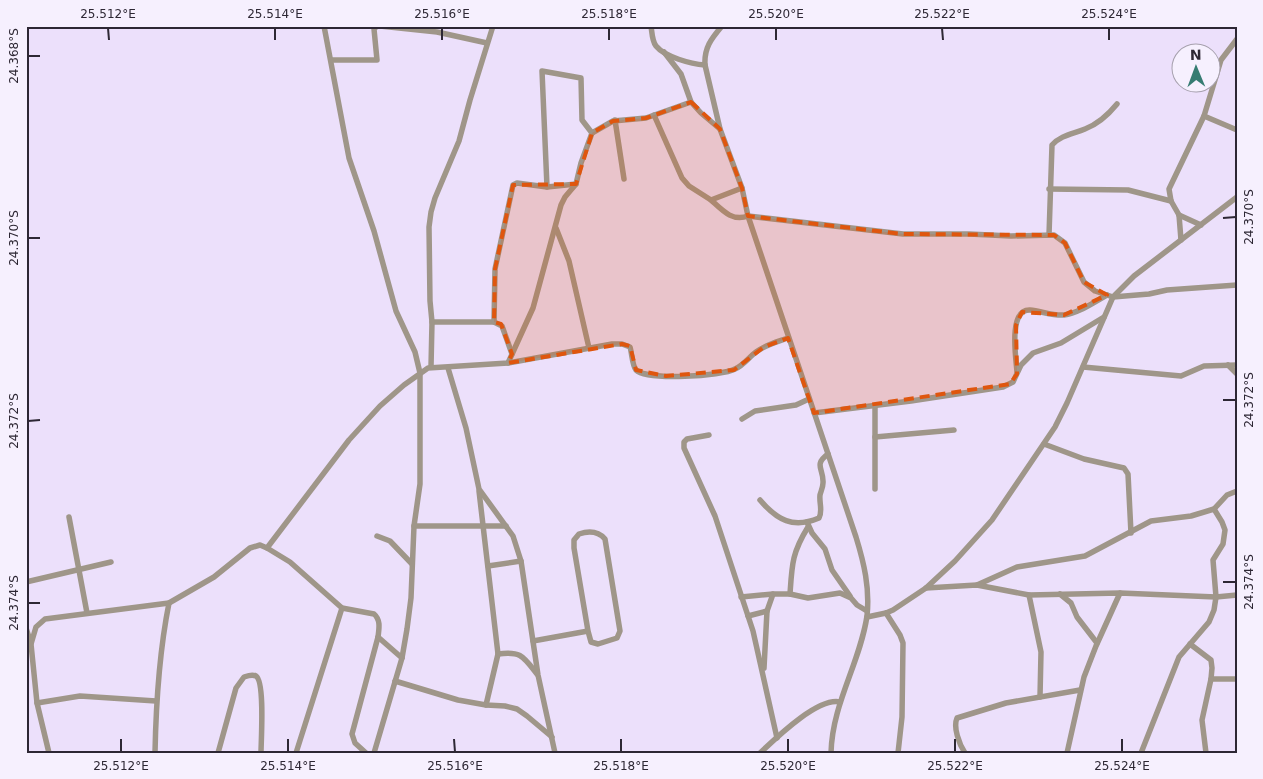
<svg xmlns="http://www.w3.org/2000/svg" width="1263" height="779" font-family="'DejaVu Sans',sans-serif">
  <style>
    .lines { fill: none; stroke-linecap: round; stroke-linejoin: round }
    .minor { stroke: #9f9689; stroke-width: 5.5 }
    .marked { fill: #df560e; fill-opacity: 0.2; stroke: #df560e; stroke-width: 4; stroke-dasharray: 10 6; stroke-linejoin: round }
    .ticks { fill: none; stroke: #2d2734; stroke-width: 2 }
    .neatline { fill: none; stroke: #2d2734; stroke-width: 2 }
    .ticks-label { font-size: 12px; text-anchor: middle; fill: #2d2734 }
  </style>
  <rect width="100%" height="100%" fill="#ece0fb"/>
  <g class="lines">
    <g class="minor">
      <polyline points="324,26 349,158 374,231 396,311 415,352 420,373 420,484 414,526 411,598 407,629 402,658 374,753"/>
      <polyline points="380,26 437,32 487,43"/>
      <path d="M651,26C652,32 652,41 656,46C665,57 691,64 705,65"/>
      <path d="M722,26C711,39 704,48 705,65L720,129L742,188L748,216L856,537C864,563 870,588 867,616C860,663 832,704 831,753"/>
      <polyline points="1237,39 1221,60 1204,116 1237,130"/>
      <polyline points="664,52 681,74 691,102 701,113 720,129"/>
      <polyline points="331,60 377,60 374,29 377,26"/>
      <polyline points="654,115 682,178 689,186 711,200 742,188"/>
      <polyline points="615,120 624,179"/>
      <polyline points="576,184 547,187 542,71 581,78 582,120 592,133 613,121 646,118 691,102"/>
      <polyline points="1049,189 1128,190 1171,201"/>
      <path d="M711,200C722,210 732,222 748,216L903,234H969L1011,236L1054,235L1065,243L1084,282L1095,291L1113,297L1149,294L1167,290L1237,285"/>
      <polyline points="1179,215 1201,225"/>
      <polyline points="556,228 569,261 589,348"/>
      <path d="M1049,235L1052,145C1061,135 1073,134 1085,129C1098,124 1108,115 1117,104"/>
      <polyline points="1181,240 1179,215 1171,201 1169,189 1204,116"/>
      <polyline points="432,322 494,322"/>
      <polyline points="512,354 502,326 494,322 495,269 513,185 517,183 547,187"/>
      <polyline points="508,363 533,308 561,205 565,197 576,184 581,163 592,133"/>
      <polyline points="1228,365 1237,374"/>
      <polyline points="431,367 432,322 430,301 429,227 431,212 435,198 459,141 470,100 493,26"/>
      <polyline points="1083,367 1181,376 1204,366 1237,365"/>
      <polyline points="448,368 466,428 479,489 513,536 521,561 538,675 555,753"/>
      <path d="M1017,372C1016,358 1008,309 1030,310C1041,311 1053,316 1064,315C1079,313 1094,302 1107,295"/>
      <polyline points="875,406 875,437 954,430"/>
      <polyline points="814,413 911,401 1003,387 1013,382 1021,365 1033,353 1061,343 1104,317"/>
      <polyline points="742,419 755,411 796,405 809,399"/>
      <polyline points="709,435 687,439 684,442 684,448 715,516 753,631 777,738"/>
      <polyline points="1044,444 1084,459 1124,468 1128,474 1131,533"/>
      <polyline points="875,489 875,437"/>
      <path d="M479,491L498,654C521,651 523,656 537,674"/>
      <path d="M760,500C777,520 793,529 819,518C823,511 819,503 820,495C821,491 823,487 823,483C824,469 813,465 828,454"/>
      <polyline points="69,517 87,613"/>
      <polyline points="807,522 812,533 825,549 832,570 850,596"/>
      <polyline points="414,526 506,526"/>
      <polyline points="377,536 390,541 412,564"/>
      <path d="M267,548L290,562L342,608L374,614C381,620 379,629 378,637L352,734L355,743L366,753"/>
      <polyline points="488,566 521,561"/>
      <polyline points="26,582 111,562"/>
      <polyline points="977,585 1017,567 1085,556 1151,521 1191,516 1214,509 1227,495 1237,491"/>
      <polyline points="926,588 977,585 1029,595 1120,593 1216,597 1237,595"/>
      <path d="M790,594C792,564 792,553 808,527"/>
      <polyline points="1060,594 1071,603 1077,617 1097,643"/>
      <polyline points="1029,595 1041,652 1040,697"/>
      <polyline points="741,597 773,594 790,594 808,598 840,593 851,598 857,605 867,611"/>
      <polyline points="886,613 900,635 903,643 902,717 898,753"/>
      <polyline points="748,616 767,611"/>
      <polyline points="867,617 886,613 893,610 926,588 955,561 992,520 1055,427 1067,403 1113,297 1134,276 1237,197"/>
      <polyline points="26,628 31,643"/>
      <polyline points="378,637 402,658"/>
      <path d="M533,641L588,631L574,548V540L579,534C588,531 598,531 605,539L620,631L617,638L598,644L591,642L588,631"/>
      <polyline points="1190,644 1211,660 1212,668 1211,679 1237,679"/>
      <polyline points="764,668 767,611 773,594"/>
      <polyline points="395,681 458,700 486,705 505,706 517,709 527,716 552,737"/>
      <polyline points="37,703 80,696 156,701"/>
      <polyline points="486,705 498,654"/>
      <path d="M49,753L37,703L31,644L36,627L45,619L169,603L214,577L250,548L260,545L267,548L349,440L380,406L404,385L428,368L508,363L612,344H622L630,347C632,353 632,365 636,370C647,381 722,376 735,369C744,365 749,357 756,352C765,345 777,342 788,338"/>
      <path d="M155,753C156,702 159,653 169,603"/>
      <path d="M218,753L236,688L244,677C247,676 252,674 256,676C265,682 261,741 261,753"/>
      <polyline points="296,753 342,608"/>
      <path d="M760,753C776,738 818,697 840,702"/>
      <path d="M965,753C959,744 953,727 957,718L1006,703L1080,690"/>
      <polyline points="1067,753 1084,677 1096,646 1120,593"/>
      <polyline points="1141,753 1179,657 1209,622 1214,610 1216,597 1213,560 1223,544 1225,530 1222,522 1214,509"/>
      <polyline points="1206,753 1202,720 1211,679"/>
    </g>
  </g>
  <path class="marked" d="M691,102L720,129L742,188L748,216L903,234L1054,235L1065,243L1084,282L1107,295L1064,315L1022,312L1016,325L1017,374L1010,384L814,413L788,338L764,347L734,370L666,376L636,370L630,346L622,344L508,363L512,354L501,324L494,322L495,269L513,185L576,184L592,133L613,121L646,118Z"/>
  <path class="ticks" d="M108,28L109,40M275,28V40M442,28V40M609,28V40M776,28V40M942,28L943,40M1109,28V40M28,56H40M1223,218L1236,217M28,238H40M1223,400H1236M28,421L40,420M1223,582H1236M28,603H40M121,739V752M288,739V752M454,739L455,752M621,739V752M788,739V752M955,739V752M1122,739V752"/>
  <rect width="1263" height="779" fill="none" stroke="#f6f0fe" stroke-width="55"/>
  <g transform="translate(1196 68) rotate(359)"><circle r="24" fill="#f6f0fe" stroke="#a6a0ad"/>
  <path d="M0-4L9 19L0 12L-9 19Z" fill="#367c72"/>
  <text y="-8" font-size="14" font-weight="bold" text-anchor="middle" fill="#2d2734">N</text>
  </g>
  <rect x="28" y="28" width="1208" height="724" class="neatline"/>
  <g class="ticks-label">
    <text x="108" y="18">25.512°E</text>
    <text x="275" y="18">25.514°E</text>
    <text x="442" y="18">25.516°E</text>
    <text x="609" y="18">25.518°E</text>
    <text x="776" y="18">25.520°E</text>
    <text x="942" y="18">25.522°E</text>
    <text x="1109" y="18">25.524°E</text>
    <text transform="translate(14 56) rotate(-90)" y="4">24.368°S</text>
    <text transform="translate(1249 217) rotate(-90)" y="4">24.370°S</text>
    <text transform="translate(14 238) rotate(-90)" y="4">24.370°S</text>
    <text transform="translate(1249 400) rotate(-90)" y="4">24.372°S</text>
    <text transform="translate(14 421) rotate(-90)" y="4">24.372°S</text>
    <text transform="translate(1249 582) rotate(-90)" y="4">24.374°S</text>
    <text transform="translate(14 603) rotate(-90)" y="4">24.374°S</text>
    <text x="121" y="770">25.512°E</text>
    <text x="288" y="770">25.514°E</text>
    <text x="455" y="770">25.516°E</text>
    <text x="621" y="770">25.518°E</text>
    <text x="788" y="770">25.520°E</text>
    <text x="955" y="770">25.522°E</text>
    <text x="1122" y="770">25.524°E</text>
  </g>
</svg>
